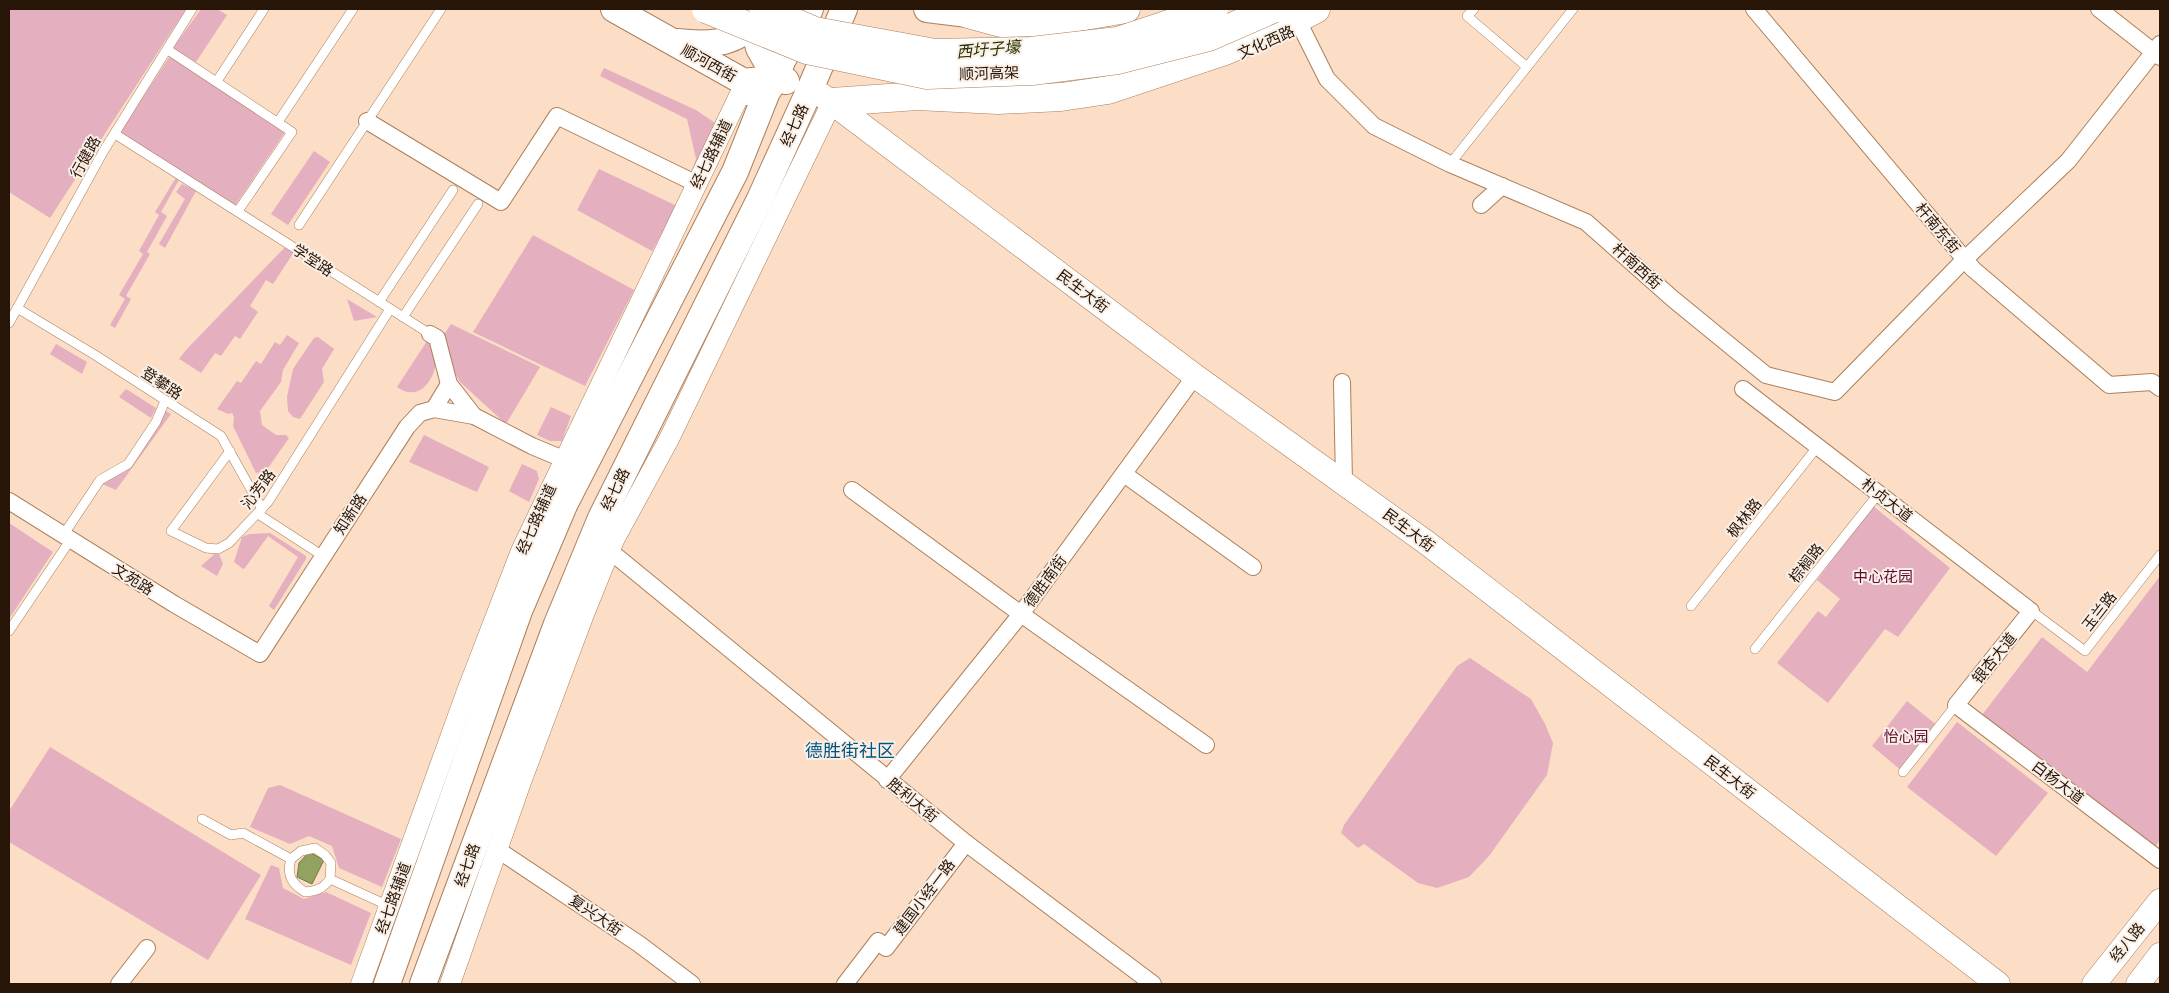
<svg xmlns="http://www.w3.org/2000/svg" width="2169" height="993" font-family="Mulish,'Noto Sans SC',sans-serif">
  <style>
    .green { fill: #e4afbe }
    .water { fill: #92a260; stroke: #727845 }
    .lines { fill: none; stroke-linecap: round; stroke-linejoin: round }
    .service-casing { stroke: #ac7f59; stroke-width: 10 }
    .minor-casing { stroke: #ac7f59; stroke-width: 18 }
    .tertiary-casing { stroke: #ac7f59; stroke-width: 21 }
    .secondary-casing { stroke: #ac7f59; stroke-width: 25 }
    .primary-casing { stroke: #ac7f59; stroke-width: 28 }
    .trunk-casing { stroke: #ac7f59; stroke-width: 29 }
    .service { stroke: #fff; stroke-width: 9 }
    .minor { stroke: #fff; stroke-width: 16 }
    .tertiary { stroke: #fff; stroke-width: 20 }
    .secondary { stroke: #fff; stroke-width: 24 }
    .primary { stroke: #fff; stroke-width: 26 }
    .trunk { stroke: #fff; stroke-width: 28 }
    .trunk-bridge-casing { stroke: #ac7f59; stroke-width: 29; stroke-linecap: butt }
    .trunk-bridge { stroke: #fff; stroke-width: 28 }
    .labels { text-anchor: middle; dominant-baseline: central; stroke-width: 4; stroke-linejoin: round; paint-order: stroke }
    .street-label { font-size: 15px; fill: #271607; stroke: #f9efe7 }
    .park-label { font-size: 15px; fill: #600830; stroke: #f9efe7 }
    .water-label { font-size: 16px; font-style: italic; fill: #283200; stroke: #f9efe7 }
    .quarter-label { font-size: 18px; fill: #005681; stroke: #f9efe7 }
  </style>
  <rect width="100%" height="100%" fill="#fcdec6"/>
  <g class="green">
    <polygon points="9,9 186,9 50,218 9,192"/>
    <polygon points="201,9 217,9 227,15 196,62 173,48"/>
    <polygon points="170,56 285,132 234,207 118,135"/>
    <polygon points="604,68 696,110 715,123 695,174 691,172 696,159 687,119 600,76"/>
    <polygon points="314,151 330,162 288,225 271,214"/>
    <polygon points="599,169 677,206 652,251 577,210"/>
    <polygon points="177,176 180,178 161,212 167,216 147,252 150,254 126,296 131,299 115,328 110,325 125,299 119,295 143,254 139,251 159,215 155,212"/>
    <polygon points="182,184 196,191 165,248 159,244 185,199 176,192"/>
    <polygon points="533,235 634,290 585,386 473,332"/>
    <polygon points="288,244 296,249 273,284 266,280 250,306 258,312 240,339 235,336 221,356 215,353 201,373 181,360 179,359 186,350"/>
    <polygon points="347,299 377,317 354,321"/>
    <polygon points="451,324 540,367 506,424 460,382 451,366 441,339"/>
    <polygon points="287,335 299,343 283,370 281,382 260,411 262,425 276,435 286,435 289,438 266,471 256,473 233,426 234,417 232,413 228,414 217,409 237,381 241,383 256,361 261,364 275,342 280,345"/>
    <polygon points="318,337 334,349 322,369 324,382 300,419 293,417 288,411 287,397 293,369 314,338"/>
    <path d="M427,341C429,344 433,347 434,351C441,366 427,396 408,392C405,392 400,389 397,387Z"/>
    <polygon points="56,344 87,362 82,374 50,354"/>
    <polygon points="126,389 156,408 151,418 119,397"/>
    <polygon points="551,407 571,416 562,441 550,441 537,435"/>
    <polygon points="166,411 171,414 116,490 102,484 126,471"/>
    <polygon points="424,435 489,467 477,492 409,462"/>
    <polygon points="522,464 537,471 539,479 529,502 509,491"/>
    <polygon points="1873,506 1950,568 1898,637 1885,629 1828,703 1777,663 1818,611 1826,617 1840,599 1817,580"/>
    <polygon points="9,523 53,552 9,619"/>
    <polygon points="270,533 306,556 306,559 274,610 269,606 298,557 268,536 245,568 243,569 234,562 242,537 249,534"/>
    <polygon points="218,551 223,564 217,576 201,566"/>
    <polygon points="2160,576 2160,840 2156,846 1982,715 2042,637 2087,672"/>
    <polygon points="1470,658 1531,699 1545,724 1553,743 1547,775 1489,856 1469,877 1437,888 1418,883 1364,844 1358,848 1341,833 1344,825 1457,666"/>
    <polygon points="1907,701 1939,727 1903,772 1872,746"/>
    <polygon points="1957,722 2048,793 1996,856 1907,787"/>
    <polygon points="50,747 261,875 208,960 9,842 9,811"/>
    <polygon points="280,785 401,839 382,887 339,868 332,846 309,836 290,844 250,827 268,788"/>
    <polygon points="271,865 279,868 283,888 304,899 326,892 371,913 351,965 245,919"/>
  </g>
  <polygon class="water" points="309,852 324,860 312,884 297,877 299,863"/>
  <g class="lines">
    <g class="service-casing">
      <g id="service">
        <polyline points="1474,9 1467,16 1527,67"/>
        <polyline points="168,50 292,132 238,211"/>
        <polyline points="217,81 264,9"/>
        <polyline points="278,122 353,9"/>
        <polyline points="115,134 430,334"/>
        <polyline points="1450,164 1573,9"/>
        <polyline points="299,225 441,9"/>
        <polyline points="379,302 453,190"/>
        <polyline points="17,308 95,355 221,436 262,509"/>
        <polyline points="403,317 478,204"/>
        <polyline points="9,323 103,152 192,9"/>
        <polyline points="230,451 171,531 206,548 218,549 229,543 268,502 390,309"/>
        <polyline points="258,514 323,556"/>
        <polyline points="64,534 100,480 128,464 156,422 165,401"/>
        <polyline points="1691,606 1818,446"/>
        <polyline points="2029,609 2085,651 2160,555"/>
        <polyline points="9,631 71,539"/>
        <polyline points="1755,649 1879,493"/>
        <polyline points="1903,772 1956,705"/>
        <polyline points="202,819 231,835 243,833 291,859 301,851 315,848 325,855 331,863 330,879 389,906"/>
        <path d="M291,859C286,875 292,884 305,892C316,891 323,889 330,879"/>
      </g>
    </g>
    <g class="minor-casing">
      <g id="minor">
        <polyline points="1754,9 1973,269 2109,385 2152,382 2160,388"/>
        <polyline points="2099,9 2160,57"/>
        <polyline points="1301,27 1327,79 1374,126 1450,164 1586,222 1673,299 1766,375 1835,392 1964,260 2068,161 2160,44"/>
        <polyline points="367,121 501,202 557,116 697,184"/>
        <polyline points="1481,205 1502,186"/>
        <polyline points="430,334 437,338 449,384 474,416"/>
        <polyline points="1342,382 1344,482"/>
        <polyline points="1743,389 2031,611 1956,705 2160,860"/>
        <polyline points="434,409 474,416 532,446 563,459"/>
        <polyline points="1124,474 1253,567"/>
        <polyline points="852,490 1021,614 1206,745"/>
        <polyline points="9,501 174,604 260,654 407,427 420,413 434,409 449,384"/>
        <polyline points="610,551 966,843 1153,984"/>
        <polyline points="887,780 1021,614 1195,376"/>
        <polyline points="498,850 639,944 692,984"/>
        <polyline points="119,984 147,948"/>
        <polyline points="845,984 878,941 886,948 966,843"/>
      </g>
    </g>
    <g class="tertiary-casing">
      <g id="tertiary">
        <polyline points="361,984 467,691 521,551 739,96 767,92"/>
        <polyline points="450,984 521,782 584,614 614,540 669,439 832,102"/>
      </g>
    </g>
    <g class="secondary-casing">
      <g id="secondary">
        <polyline points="823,96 1195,376 1427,543 1998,984"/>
        <polyline points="2094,984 2160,901"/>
        <polyline points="2138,984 2160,955"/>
      </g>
    </g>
    <g class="primary-casing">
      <g id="primary">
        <polyline points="614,9 744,82 776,78 786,81"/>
        <polyline points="927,9 968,14 990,10"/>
        <polyline points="749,10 759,48 776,78"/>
        <path d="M677,42C703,45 734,46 752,23"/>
        <polyline points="387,984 519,611 565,503 735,172 767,92 776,78 782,61 810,9"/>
        <polyline points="423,984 557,624 601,518 760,199 811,87 844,9"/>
      </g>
    </g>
    <g class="trunk-casing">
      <g id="trunk">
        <polyline points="968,14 1001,23 1050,22 1126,9"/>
        <polyline points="832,102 917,96 998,100 1061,97 1108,90 1222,52 1275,30 1316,9"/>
      </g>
    </g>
    <use href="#service" class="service"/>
    <use href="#minor" class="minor"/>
    <use href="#tertiary" class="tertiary"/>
    <use href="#secondary" class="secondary"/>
    <use href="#primary" class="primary"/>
    <use href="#trunk" class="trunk"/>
    <g class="trunk-bridge-casing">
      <g id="trunk-bridge">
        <polyline points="706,9 807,50 927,75 1032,71 1118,60 1209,37 1273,9"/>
        <polyline points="764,9 815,31 935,53 1031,51 1118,41 1214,9"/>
      </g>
    </g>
    <use href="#trunk-bridge" class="trunk-bridge"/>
  </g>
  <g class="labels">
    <g class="street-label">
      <text transform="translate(1266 42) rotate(-24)">文化西路</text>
      <text transform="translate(709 63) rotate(29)">顺河西街</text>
      <text transform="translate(989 73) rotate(-2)">顺河高架</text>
      <text transform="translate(794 125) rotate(-65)">经七路</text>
      <text transform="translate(711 154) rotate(-64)">经七路辅道</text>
      <text transform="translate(85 157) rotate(-61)">行健路</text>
      <text transform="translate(1938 228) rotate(50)">杆南东街</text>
      <text transform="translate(313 260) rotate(33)">学堂路</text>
      <text transform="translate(1637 266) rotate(42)">杆南西街</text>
      <text transform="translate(1083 291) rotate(37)">民生大街</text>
      <text transform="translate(162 383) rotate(33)">登攀路</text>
      <text transform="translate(258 489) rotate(-53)">沁芳路</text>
      <text transform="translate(615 489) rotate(-64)">经七路</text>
      <text transform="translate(1887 500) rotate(38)">朴贞大道</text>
      <text transform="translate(350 514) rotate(-57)">知新路</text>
      <text transform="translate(1744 518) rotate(-52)">枫林路</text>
      <text transform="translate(536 519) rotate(-66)">经七路辅道</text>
      <text transform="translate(1409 530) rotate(37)">民生大街</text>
      <text transform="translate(1806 563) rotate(-52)">棕榈路</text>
      <text transform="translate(133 579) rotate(32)">文苑路</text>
      <text transform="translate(1045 581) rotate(-54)">德胜南街</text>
      <text transform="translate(2099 611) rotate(-52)">玉兰路</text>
      <text transform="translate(1994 658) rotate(-51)">银杏大道</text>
      <text transform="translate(1730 777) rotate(38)">民生大街</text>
      <text transform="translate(2058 782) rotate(37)">白杨大道</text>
      <text transform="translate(913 800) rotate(39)">胜利大街</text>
      <text transform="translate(467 865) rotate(-70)">经七路</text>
      <text transform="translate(924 897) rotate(-53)">建国小经一路</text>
      <text transform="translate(393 898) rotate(-70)">经七路辅道</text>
      <text transform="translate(596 915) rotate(34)">复兴大街</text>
      <text transform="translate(2127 942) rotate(-51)">经八路</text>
    </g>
    <g class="park-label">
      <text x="1883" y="576">中心花园</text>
      <text x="1906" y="736">怡心园</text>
    </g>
    <g class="water-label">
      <text transform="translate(988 49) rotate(-5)">西圩子壕</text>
    </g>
    <g class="quarter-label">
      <text x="850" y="750">德胜街社区</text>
    </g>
  </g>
  <rect width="2169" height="993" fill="none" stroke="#271607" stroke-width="20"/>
</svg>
